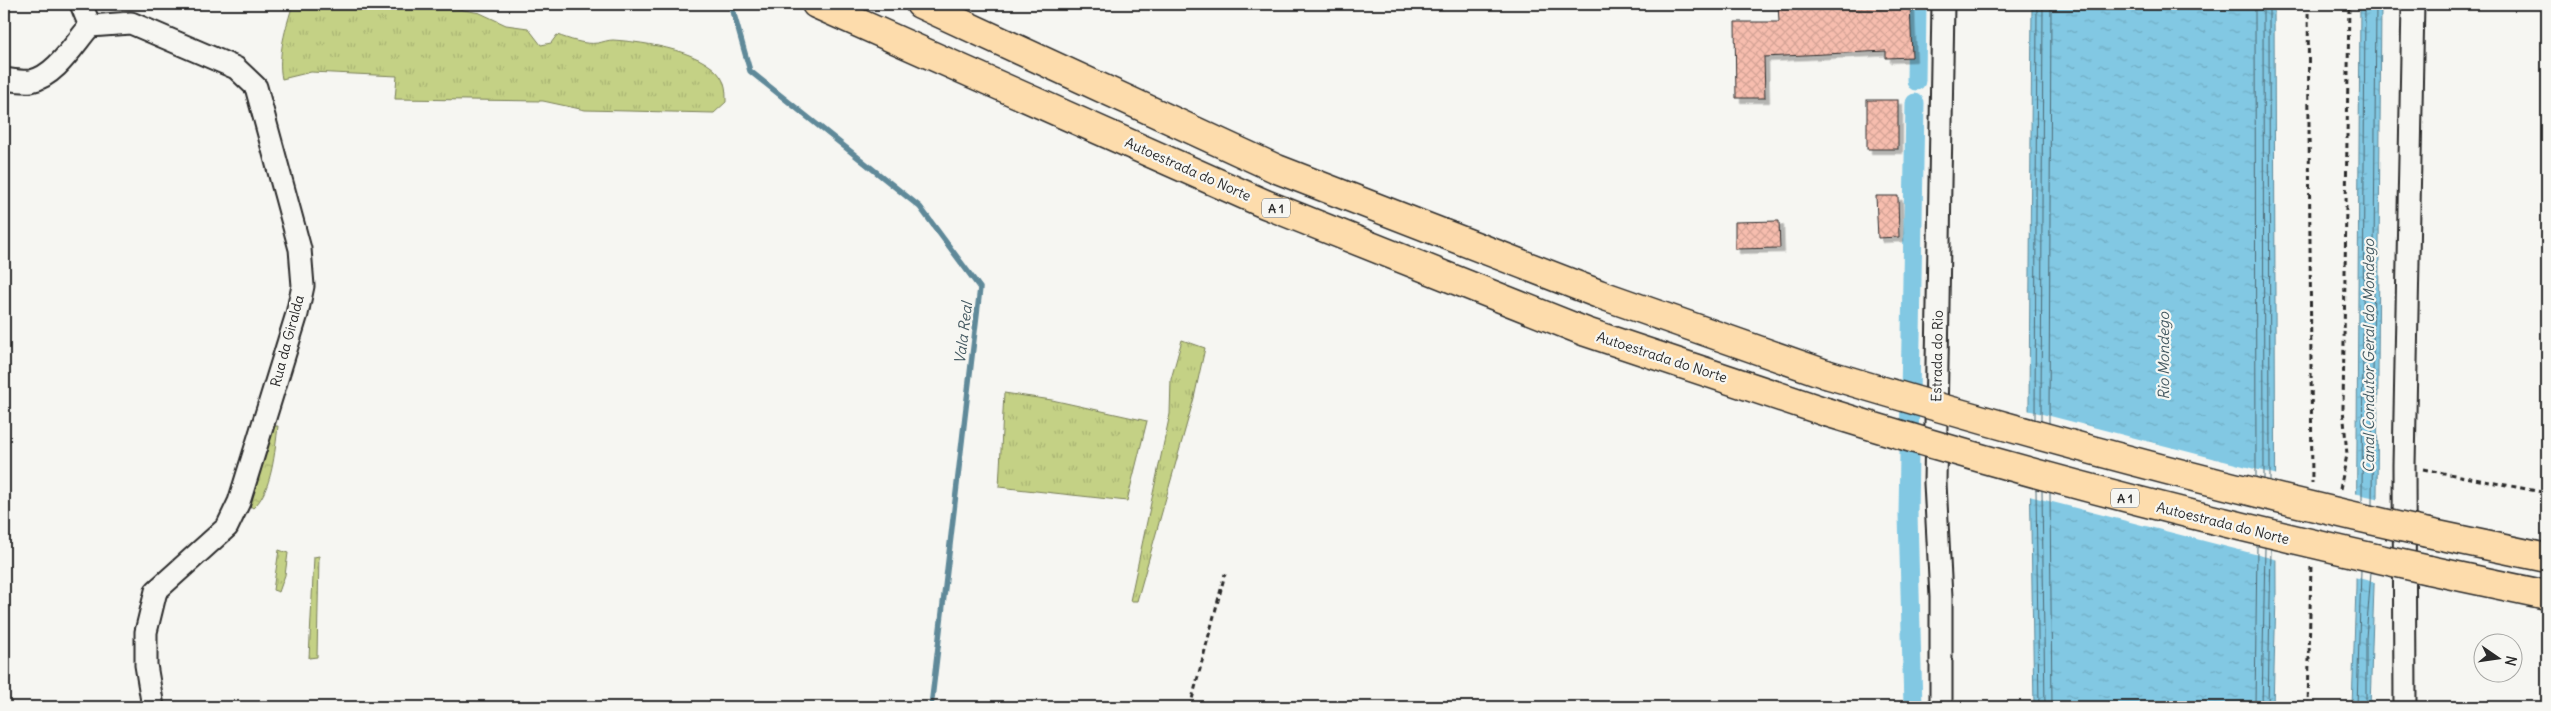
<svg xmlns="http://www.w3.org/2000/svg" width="2551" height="711" font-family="Delius,sans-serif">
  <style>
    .grass { fill: url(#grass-tufts); stroke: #787e58 }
    .forest { fill: url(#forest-crowns); stroke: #787e58 }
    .water { fill: url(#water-ripples); stroke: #5f8999 }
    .pier { fill: #f6f6f2 }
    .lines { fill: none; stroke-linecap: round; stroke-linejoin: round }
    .shore { stroke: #4e6a75; stroke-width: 1 }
    .stream { stroke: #5f8999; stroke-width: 5.5 }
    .canal { stroke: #82c8e3; stroke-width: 19 }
    .building { fill: url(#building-cross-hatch); stroke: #2b2b2b; filter: url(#shadow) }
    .minor-casing { stroke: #2b2b2b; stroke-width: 25 }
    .motorway-casing { stroke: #2b2b2b; stroke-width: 31 }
    .path { stroke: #2b2b2b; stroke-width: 3; stroke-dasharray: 5 4; stroke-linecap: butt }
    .minor { stroke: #f6f6f2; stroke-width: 21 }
    .motorway { stroke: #fddcac; stroke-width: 28 }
    .motorway-bridge-casing { stroke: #2b2b2b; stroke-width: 31; stroke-linecap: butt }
    .motorway-bridge { stroke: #fddcac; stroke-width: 28 }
    .labels { text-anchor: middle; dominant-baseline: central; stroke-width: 4.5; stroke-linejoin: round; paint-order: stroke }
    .shield { fill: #f6f6f2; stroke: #686867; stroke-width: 1 }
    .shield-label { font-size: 12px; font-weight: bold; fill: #2b2b2b }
    .street-label { font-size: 14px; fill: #2b2b2b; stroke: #f6f6f2 }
    .water-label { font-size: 15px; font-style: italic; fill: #455a62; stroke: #f6f6f2 }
  </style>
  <defs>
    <pattern id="grass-tufts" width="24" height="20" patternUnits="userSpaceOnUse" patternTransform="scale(1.25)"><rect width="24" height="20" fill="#c4d185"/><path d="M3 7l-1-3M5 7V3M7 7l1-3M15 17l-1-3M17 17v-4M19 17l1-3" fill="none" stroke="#a9b473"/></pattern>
    <pattern id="forest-crowns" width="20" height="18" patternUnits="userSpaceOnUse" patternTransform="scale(1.25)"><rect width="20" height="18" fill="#c4d185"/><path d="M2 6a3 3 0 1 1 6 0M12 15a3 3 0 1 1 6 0" fill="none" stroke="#a9b473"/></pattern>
    <pattern id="water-ripples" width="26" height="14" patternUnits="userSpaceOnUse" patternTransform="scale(1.25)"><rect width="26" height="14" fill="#82c8e3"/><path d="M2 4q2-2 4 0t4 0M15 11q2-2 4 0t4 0" fill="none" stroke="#70acc3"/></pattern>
    <pattern id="building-cross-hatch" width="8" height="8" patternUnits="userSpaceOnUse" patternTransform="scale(1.25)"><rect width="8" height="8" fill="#f7bdae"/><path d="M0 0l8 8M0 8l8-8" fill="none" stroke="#d4a396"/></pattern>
    <filter id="shadow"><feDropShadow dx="4.5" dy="4.5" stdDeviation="0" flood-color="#0004"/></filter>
  </defs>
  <rect width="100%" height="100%" fill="#f6f6f2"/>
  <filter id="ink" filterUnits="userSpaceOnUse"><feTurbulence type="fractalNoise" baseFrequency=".02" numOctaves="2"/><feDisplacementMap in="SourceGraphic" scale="10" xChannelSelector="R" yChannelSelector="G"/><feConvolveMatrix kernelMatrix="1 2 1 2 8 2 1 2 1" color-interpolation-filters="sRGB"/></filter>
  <g filter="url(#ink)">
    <g class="grass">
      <path d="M293,4H432L480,13L506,25L528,28L541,45L551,43L557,35C569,39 584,45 598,43C603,42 608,40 613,40C643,42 712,51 724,83C726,88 726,96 726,102L714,113L585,110L543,101L395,99L397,76L311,72L282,79C277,55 286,27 293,4Z"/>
      <polygon points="1182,340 1205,348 1194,398 1137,601 1130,601 1170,414 1171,379"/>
      <polygon points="1004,393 1052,400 1147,421 1127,501 999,487"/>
      <polygon points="279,550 288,553 285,575 279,592 273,590"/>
      <polygon points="319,556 317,657 309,658 314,557"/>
    </g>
    <path class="forest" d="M269,426H278C275,450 272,492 253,508L246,503Z"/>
    <g class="water">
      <polygon points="2032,4 2274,4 2276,596 2273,707 2034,707 2029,404"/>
      <polygon points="2360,4 2381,4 2377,496 2370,707 2352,707 2356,587"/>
    </g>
    <g class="pier">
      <polygon points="2027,410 2278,475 2278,560 2029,496"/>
      <polygon points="2354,493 2380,499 2378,583 2354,577"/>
    </g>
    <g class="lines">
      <g class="shore">
        <polyline points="2255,4 2256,477"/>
        <polyline points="2263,4 2264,479"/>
        <polyline points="2269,4 2270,481"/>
        <polyline points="2035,419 2037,4"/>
        <polyline points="2041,421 2043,4"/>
        <polyline points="2049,423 2051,4"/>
        <polyline points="2036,489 2039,707"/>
        <polyline points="2042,491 2045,707"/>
        <polyline points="2050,493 2052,707"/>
        <polyline points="2362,503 2365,4"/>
        <polyline points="2372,505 2376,4"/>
        <polyline points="2255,707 2257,546"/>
        <polyline points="2262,707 2265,548"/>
        <polyline points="2268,707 2271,549"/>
        <polyline points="2357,707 2361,570"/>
        <polyline points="2366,707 2366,638 2371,572"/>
      </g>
      <polyline class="stream" points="731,4 750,71 920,207 980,288 931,707"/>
      <g class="canal">
        <polyline points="1916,81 1917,4"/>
        <polyline points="1913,707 1908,514 1915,103"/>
      </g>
    </g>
    <g class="building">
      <polygon points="1778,4 1910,4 1912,57 1886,58 1886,51 1764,57 1765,98 1736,98 1735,22 1779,22"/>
      <rect x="1867" y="100" width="31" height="49"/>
      <polygon points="1876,196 1898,196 1899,237 1878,238"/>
      <polygon points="1779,221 1780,248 1735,249 1735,222"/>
    </g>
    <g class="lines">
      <g class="minor-casing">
        <g id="minor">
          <polyline points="81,4 90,26 131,23 236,68 256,87 300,249 303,286 297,314 239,502 227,527 156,591 146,632 146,665 153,707"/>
          <path d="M4,79C12,80 23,82 31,81C56,76 74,44 90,26"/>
          <polyline points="1941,707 1941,597 1935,483 1943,4"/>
          <polyline points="2405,707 2404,465 2413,4"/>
        </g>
      </g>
      <g class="motorway-casing">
        <g id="motorway">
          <polyline points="816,4 1265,204 1586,332 1826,412"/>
          <polyline points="920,4 1277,169 1599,294 1826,374"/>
          <polyline points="2428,533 2547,558"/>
          <polyline points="2429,570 2547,595"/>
        </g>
      </g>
      <g class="path">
        <polyline points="2308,4 2312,483"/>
        <polyline points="2423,469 2547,493"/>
        <polyline points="2340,489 2347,455 2343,408 2349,4"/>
        <polyline points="1190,707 1225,574"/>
        <polyline points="2308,707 2311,564"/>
      </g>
      <use href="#minor" class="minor"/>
      <use href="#motorway" class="motorway"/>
      <g class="motorway-bridge-casing">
        <g id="motorway-bridge">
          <path d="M1826,374C2025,434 2225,488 2428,533"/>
          <path d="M1826,412C2024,474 2225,525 2429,570"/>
        </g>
      </g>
      <use href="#motorway-bridge" class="motorway-bridge"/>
    </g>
  </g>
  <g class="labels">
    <g class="shield">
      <rect x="1262" y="198.5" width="28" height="19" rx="4"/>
      <rect x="2111" y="488.5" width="28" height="19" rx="4"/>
    </g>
    <g class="shield-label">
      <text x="1276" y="208">A 1</text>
      <text x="2125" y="498">A 1</text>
    </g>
    <g class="street-label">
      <text transform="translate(1188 169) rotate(24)">Autoestrada do Norte</text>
      <text transform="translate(287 341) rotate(-75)">Rua da Giralda</text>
      <text transform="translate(1937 356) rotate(-89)">Estrada do Rio</text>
      <text transform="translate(1662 357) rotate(18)">Autoestrada do Norte</text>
      <text transform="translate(2223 523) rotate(14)">Autoestrada do Norte</text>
    </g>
    <g class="water-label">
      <text transform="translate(963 333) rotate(-83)">Vala Real</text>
      <text transform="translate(2163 356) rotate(-90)">Rio Mondego</text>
      <text transform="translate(2368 356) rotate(-90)">Canal Condutor Geral do Mondego</text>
    </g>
  </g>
  <rect width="2551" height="711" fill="none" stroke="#f6f6f2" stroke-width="20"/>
  <rect x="10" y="10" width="2531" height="691" fill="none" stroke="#2b2b2b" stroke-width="2" filter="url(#ink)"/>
  <g transform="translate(2498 658) rotate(103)"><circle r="24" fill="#f6f6f2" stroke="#a5a5a2"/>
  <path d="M0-4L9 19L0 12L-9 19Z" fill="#2b2b2b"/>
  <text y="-8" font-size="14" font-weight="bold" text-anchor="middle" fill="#2b2b2b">N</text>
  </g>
</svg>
